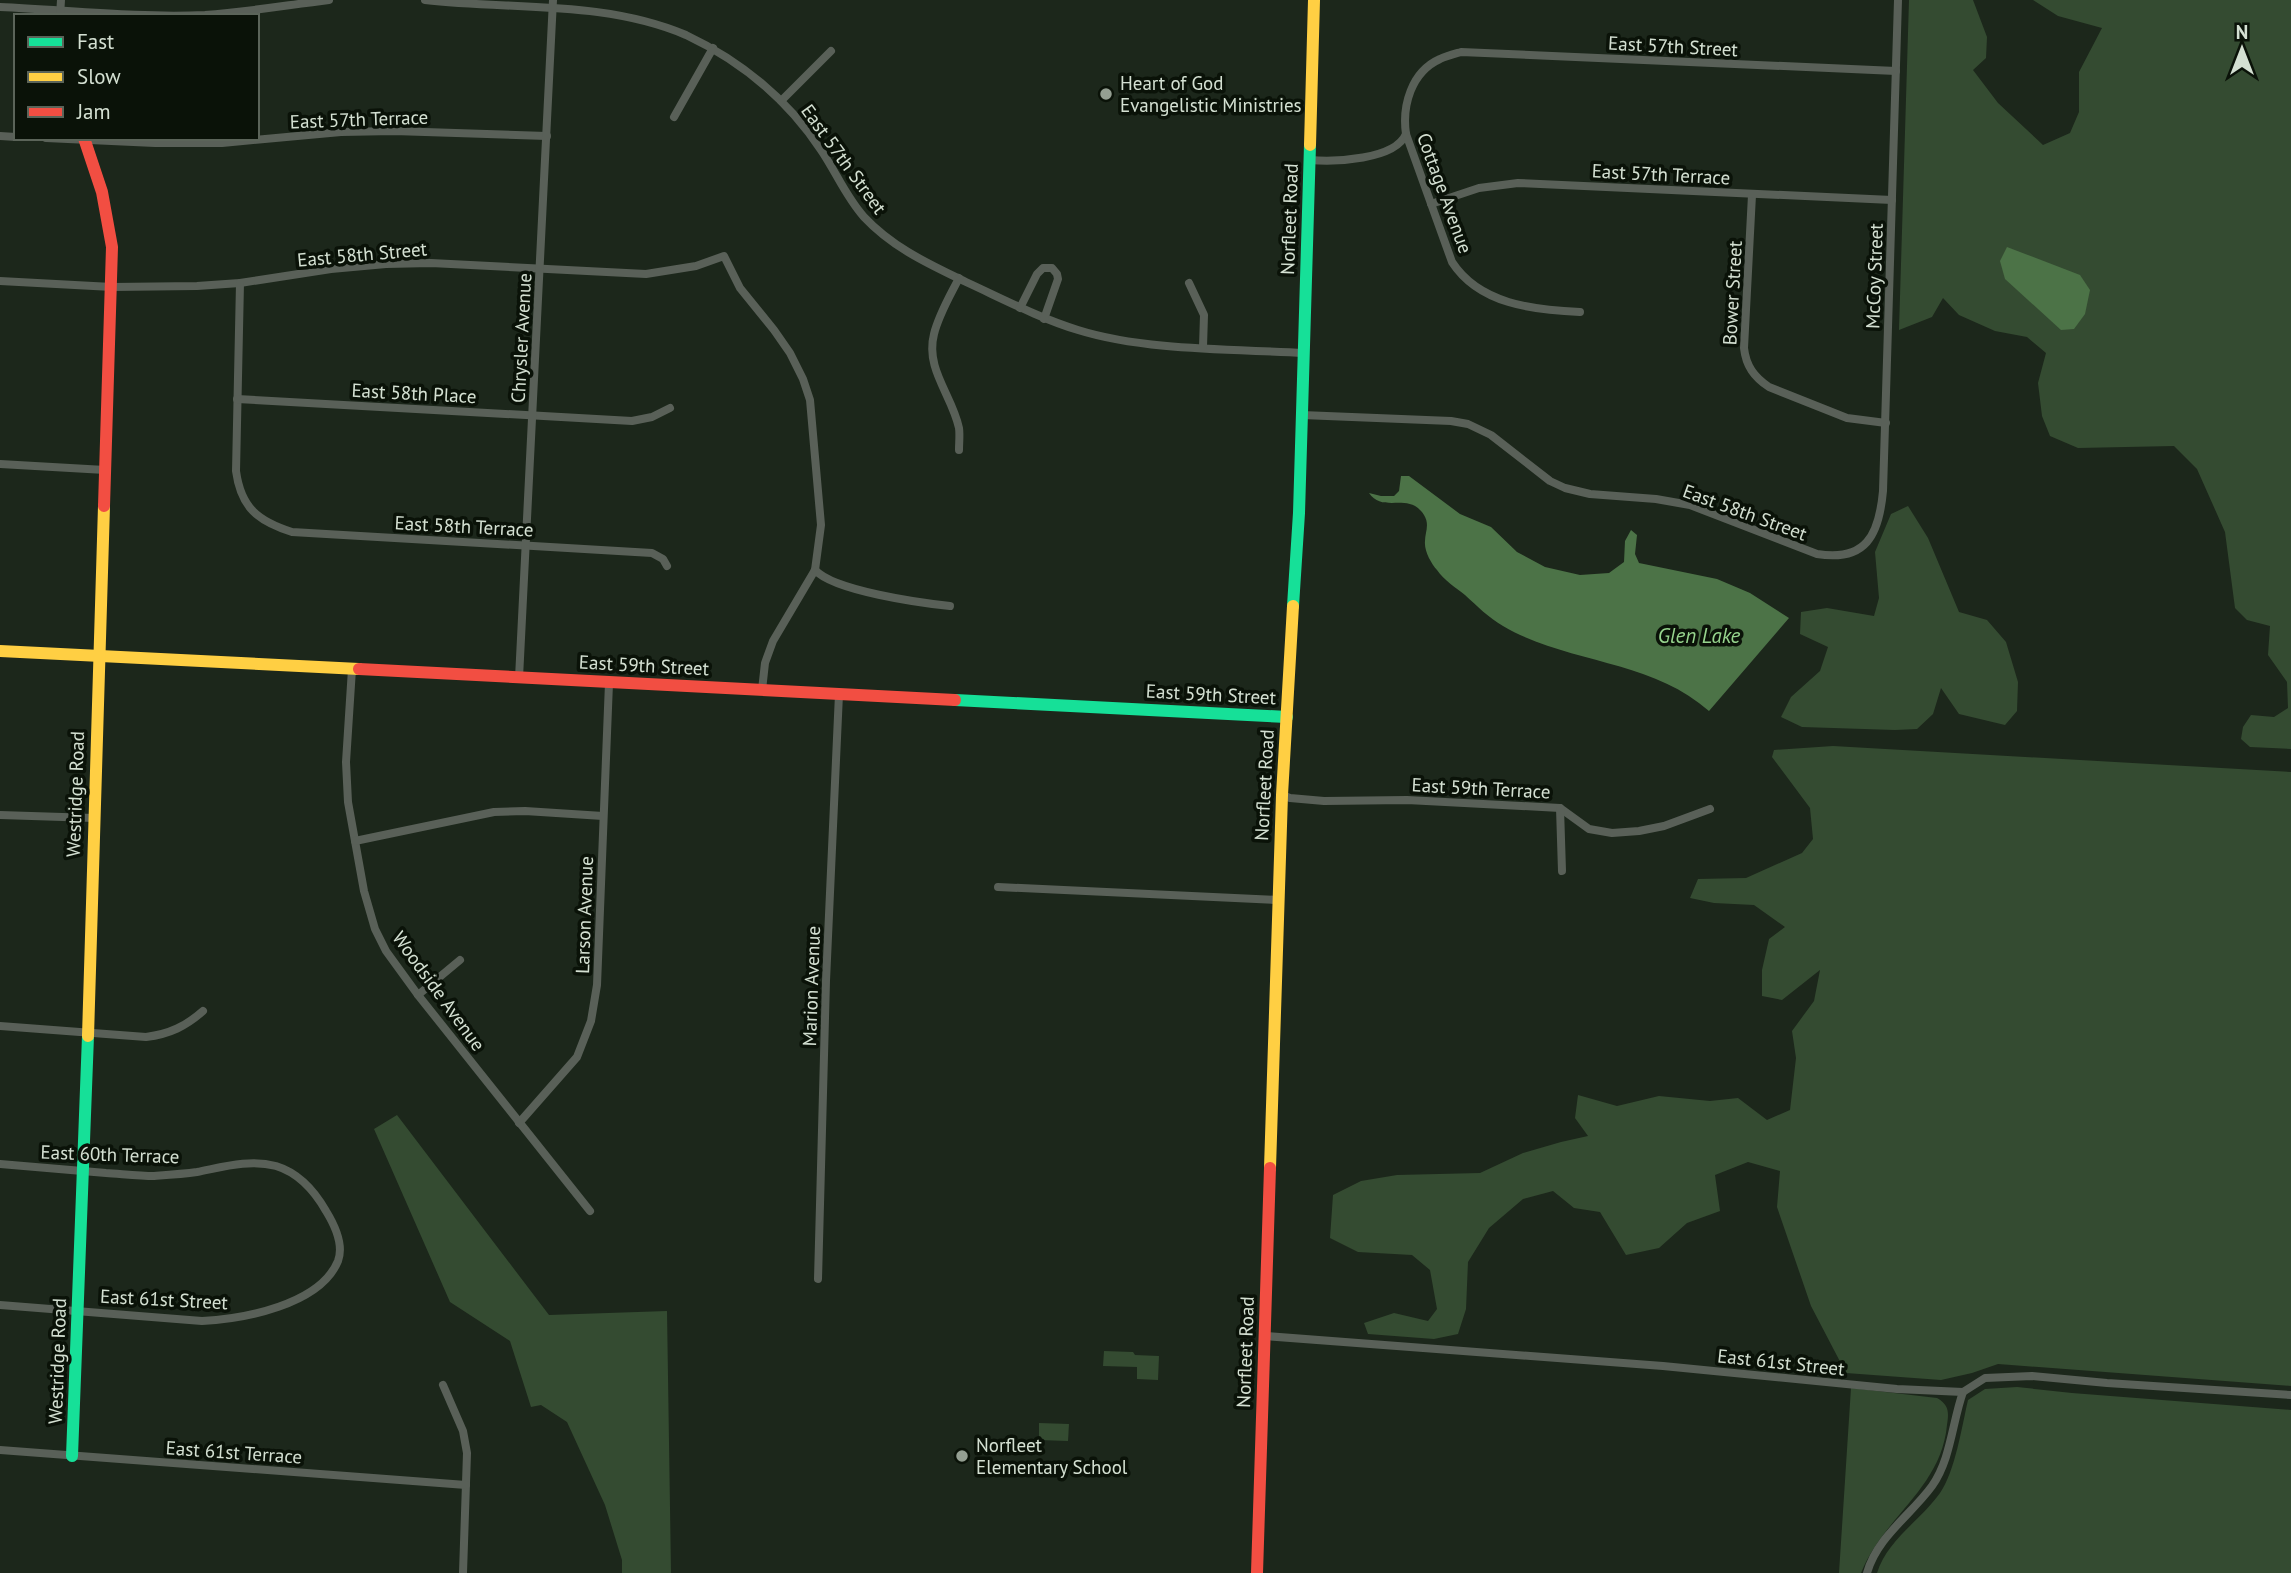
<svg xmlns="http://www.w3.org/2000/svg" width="2291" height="1573" font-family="'PT Sans',sans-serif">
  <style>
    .green { fill: #344b31 }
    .water { fill: #4c7347 }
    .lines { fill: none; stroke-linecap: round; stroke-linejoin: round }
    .street { stroke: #596058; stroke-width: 8 }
    .fast { stroke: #16e098; stroke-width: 12 }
    .slow { stroke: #ffcf43; stroke-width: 12 }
    .jam { stroke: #f24e42; stroke-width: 12 }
    .poi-dot { fill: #949f92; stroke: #0a1208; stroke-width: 2.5 }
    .labels { text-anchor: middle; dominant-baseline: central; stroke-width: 7; stroke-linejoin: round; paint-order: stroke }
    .street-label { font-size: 19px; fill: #d4e0d2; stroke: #0a1208 }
    .poi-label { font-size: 19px; fill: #d4e0d2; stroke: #0a1208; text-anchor: start }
    .water-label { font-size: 21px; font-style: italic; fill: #96d48d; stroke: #0a1208 }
  </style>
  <rect width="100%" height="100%" fill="#1c271b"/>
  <g class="green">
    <polygon points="1909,0 1973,0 1987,37 1986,58 1973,70 1998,103 2043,145 2070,133 2079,112 2079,72 2102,28 2058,16 2033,0 2291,0 2291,749 2250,747 2241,739 2243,727 2251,715 2274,717 2288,708 2287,682 2268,655 2270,626 2247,620 2235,608 2225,532 2197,469 2174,446 2078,448 2050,436 2042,416 2038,383 2046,353 2027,337 1995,331 1959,315 1943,298 1932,317 1899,330"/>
    <polygon points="1908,506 1928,538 1959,612 1987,620 2006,642 2018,682 2017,711 2005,725 1959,714 1941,688 1933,714 1917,729 1895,730 1802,727 1781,717 1791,697 1820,671 1828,647 1800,634 1801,612 1827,608 1874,616 1879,598 1875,552 1891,514"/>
    <polygon points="1833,746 2291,772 2291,1386 1998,1364 1972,1373 1941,1380 1846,1373 1811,1306 1777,1207 1780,1171 1748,1162 1715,1175 1720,1211 1687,1223 1659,1248 1626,1255 1600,1212 1574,1208 1553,1191 1523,1199 1489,1228 1468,1262 1466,1309 1458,1334 1434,1339 1368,1334 1364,1323 1394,1313 1428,1321 1437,1309 1430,1270 1412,1255 1358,1252 1330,1238 1333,1195 1361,1181 1397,1175 1480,1173 1523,1153 1561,1142 1588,1136 1575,1118 1578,1095 1617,1106 1659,1096 1710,1101 1738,1098 1767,1120 1790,1110 1796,1058 1792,1031 1814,1001 1820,970 1782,1000 1762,996 1762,970 1769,939 1785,927 1754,905 1714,903 1690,898 1698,879 1746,878 1802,853 1813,839 1810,808 1772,757 1774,750"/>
    <polygon points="397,1115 549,1315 667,1311 671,1573 622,1573 622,1560 605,1505 567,1422 541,1405 531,1407 510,1341 450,1302 374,1129"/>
    <polygon points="1104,1351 1133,1352 1135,1355 1159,1356 1158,1380 1137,1379 1137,1367 1103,1366"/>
    <path d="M2017,1387L2072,1393L2291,1410V1573H1877C1887,1540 1921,1520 1940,1493C1955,1472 1962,1426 1968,1400L1985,1389Z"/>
    <path d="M1851,1388L1937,1398C1949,1405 1949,1412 1947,1425C1941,1489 1883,1517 1861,1573H1839Z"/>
    <polygon points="1039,1423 1069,1424 1068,1441 1039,1440"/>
  </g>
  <g class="water">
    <polygon points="2007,247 2080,275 2090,290 2085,314 2074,329 2061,330 2005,279 2000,261"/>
    <path d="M1401,476H1409L1460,514L1491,527L1517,552L1545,567L1580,575L1609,573L1624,562L1625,541L1631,530L1637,535L1635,554L1639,563L1717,579L1750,593L1789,618L1709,711C1651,659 1568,664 1503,626C1489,618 1477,606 1465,595C1456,588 1444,580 1437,570C1431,563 1424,551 1425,541C1425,532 1430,525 1424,515C1409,491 1383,514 1369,493L1381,496H1394L1399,491Z"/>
  </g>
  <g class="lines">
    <g class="street">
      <path d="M425,0C511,10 604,0 686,35C741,61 787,99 821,150C836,172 846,197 864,217C893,248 929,264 966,282C1003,299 1039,318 1078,330C1145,351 1234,349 1304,353"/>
      <path d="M0,7C68,10 137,18 205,15C247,12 288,5 329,0"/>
      <polyline points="60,16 61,0"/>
      <polyline points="781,101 831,51"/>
      <polyline points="674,117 713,48"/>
      <polyline points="0,136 16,137"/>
      <polyline points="46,138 155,143 222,143 341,132 394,131 547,136"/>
      <path d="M1310,160C1334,162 1395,160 1406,134"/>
      <path d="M1752,195L1744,348C1746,366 1754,377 1769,387L1847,418L1886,423"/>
      <polyline points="1431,204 1479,188 1518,183 1892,200"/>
      <polyline points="0,281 112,287 197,286 240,283 331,269 386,264 431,263 646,274 696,266 724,256 740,288 774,330 790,353 803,379 810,400 821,525 815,570 773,641 765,663 762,690"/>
      <path d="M240,283L236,471C241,508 258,521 292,532L652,553L663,559L667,566"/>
      <polyline points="1189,283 1204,315 1203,347"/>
      <polyline points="1020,308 1037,274 1043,268 1052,268 1057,274 1058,279 1044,319"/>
      <path d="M1580,312C1533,310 1479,304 1452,262L1406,134C1402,106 1411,72 1440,59C1446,56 1454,54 1461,52L1896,71"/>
      <polyline points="237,399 632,421 652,417 670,408"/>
      <path d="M1302,415L1451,421L1468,424L1491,435L1550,481L1565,488L1590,494L1656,499L1690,505L1817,554C1866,562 1879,535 1883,491L1898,0"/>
      <path d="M959,450C959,442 960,435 959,428C952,395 925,369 934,334C939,314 950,296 959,278"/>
      <polyline points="0,464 105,470"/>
      <path d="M815,570C834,591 921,603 950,606"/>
      <polyline points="352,669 346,762 348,802 364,891 375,929 386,951 418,995 590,1211"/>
      <polyline points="519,678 553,0"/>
      <polyline points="1282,795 1290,798 1324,801 1407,800 1560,808 1589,829 1612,833 1639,831 1664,826 1710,809"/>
      <polyline points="1560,808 1562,871"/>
      <polyline points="0,815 94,818"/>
      <polyline points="355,841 494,812 525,811 603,816"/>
      <polyline points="998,887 1278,900"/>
      <polyline points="418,995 460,960"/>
      <path d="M0,1026L146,1037C170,1034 186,1026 203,1011"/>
      <polyline points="519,1123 577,1057 591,1021 597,985 609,683"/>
      <path d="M0,1164C35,1167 71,1170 106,1173C122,1174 139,1176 154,1176C168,1175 183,1174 197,1172C223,1167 249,1159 276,1166C299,1173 314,1190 326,1211C334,1224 344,1245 338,1261C320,1305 243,1319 202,1321L0,1305"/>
      <polyline points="818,1279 826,981 839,694"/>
      <polyline points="1265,1336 1663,1366 1897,1389 1963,1392 1985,1378 2032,1376 2107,1383 2291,1395"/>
      <polyline points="443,1385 463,1431 467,1453 463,1573"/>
      <polyline points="0,1450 466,1485"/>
      <path d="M1867,1573C1877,1537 1911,1515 1932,1486C1951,1459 1952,1423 1963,1392"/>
    </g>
    <g class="fast">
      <polyline points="1293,606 1299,513 1310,145"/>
      <polyline points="955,700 1287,717"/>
      <polyline points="72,1456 88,1036"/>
    </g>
    <g class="slow">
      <polyline points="1310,145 1314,0"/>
      <polyline points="0,651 359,669"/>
      <polyline points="88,1036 104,506"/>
      <polyline points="1270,1168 1282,795 1293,606"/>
    </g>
    <g class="jam">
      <polyline points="84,138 102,192 112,247 104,506"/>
      <polyline points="359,669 955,700"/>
      <polyline points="1257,1573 1270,1168"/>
    </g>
  </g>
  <g class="poi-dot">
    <circle cx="1106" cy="94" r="7"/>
    <circle cx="962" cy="1456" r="7"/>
  </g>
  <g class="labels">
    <g class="street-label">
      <text transform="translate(1673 46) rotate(3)">East 57th Street</text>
      <text transform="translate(359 119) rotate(-2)">East 57th Terrace</text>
      <text transform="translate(844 159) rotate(54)">East 57th Street</text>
      <text transform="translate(1661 174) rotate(3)">East 57th Terrace</text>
      <text transform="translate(1445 193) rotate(70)">Cottage Avenue</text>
      <text transform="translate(1289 219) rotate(-88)">Norfleet Road</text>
      <text transform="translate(362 254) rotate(-5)">East 58th Street</text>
      <text transform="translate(1874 276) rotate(-88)">McCoy Street</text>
      <text transform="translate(1732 293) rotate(-87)">Bower Street</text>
      <text transform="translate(521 338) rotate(-87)">Chrysler Avenue</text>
      <text transform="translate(414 393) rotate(3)">East 58th Place</text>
      <text transform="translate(1745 512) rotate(20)">East 58th Street</text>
      <text transform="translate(464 526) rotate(3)">East 58th Terrace</text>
      <text transform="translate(644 665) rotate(3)">East 59th Street</text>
      <text transform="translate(1211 694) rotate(3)">East 59th Street</text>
      <text transform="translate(1264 785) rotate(-87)">Norfleet Road</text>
      <text transform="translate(1481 788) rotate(3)">East 59th Terrace</text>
      <text transform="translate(75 794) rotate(-88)">Westridge Road</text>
      <text transform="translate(584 915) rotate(-88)">Larson Avenue</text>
      <text transform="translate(811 986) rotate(-88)">Marion Avenue</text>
      <text transform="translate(439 991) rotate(54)">Woodside Avenue</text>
      <text transform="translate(110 1154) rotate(2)">East 60th Terrace</text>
      <text transform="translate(164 1299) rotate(3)">East 61st Street</text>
      <text transform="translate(1245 1352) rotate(-88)">Norfleet Road</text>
      <text transform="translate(57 1361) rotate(-88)">Westridge Road</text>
      <text transform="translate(1781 1362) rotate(6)">East 61st Street</text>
      <text transform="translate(234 1452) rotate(4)">East 61st Terrace</text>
    </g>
    <g class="poi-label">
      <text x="1120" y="83">Heart of God<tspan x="1120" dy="22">Evangelistic Ministries</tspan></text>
      <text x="976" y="1445">Norfleet<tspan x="976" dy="22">Elementary School</tspan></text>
    </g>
    <g class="water-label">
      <text x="1699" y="635">Glen Lake</text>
    </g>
  </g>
  <rect x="14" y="14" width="245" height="126" fill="#0a1208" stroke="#5b6459" stroke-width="2"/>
  <rect x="28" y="37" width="35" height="10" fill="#16e098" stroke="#5b6459" stroke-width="2"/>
  <text x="77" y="49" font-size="21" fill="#d4e0d2">Fast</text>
  <rect x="28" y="72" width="35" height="10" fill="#ffcf43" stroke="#5b6459" stroke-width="2"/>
  <text x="77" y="84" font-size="21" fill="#d4e0d2">Slow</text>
  <rect x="28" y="107" width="35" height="10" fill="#f24e42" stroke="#5b6459" stroke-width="2"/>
  <text x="77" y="119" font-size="21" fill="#d4e0d2">Jam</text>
  <g transform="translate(2242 49)" stroke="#0a1208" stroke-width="5" paint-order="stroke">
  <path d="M0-5L12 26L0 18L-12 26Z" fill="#d4e0d2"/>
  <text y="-10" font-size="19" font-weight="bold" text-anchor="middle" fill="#d4e0d2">N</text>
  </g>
</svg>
